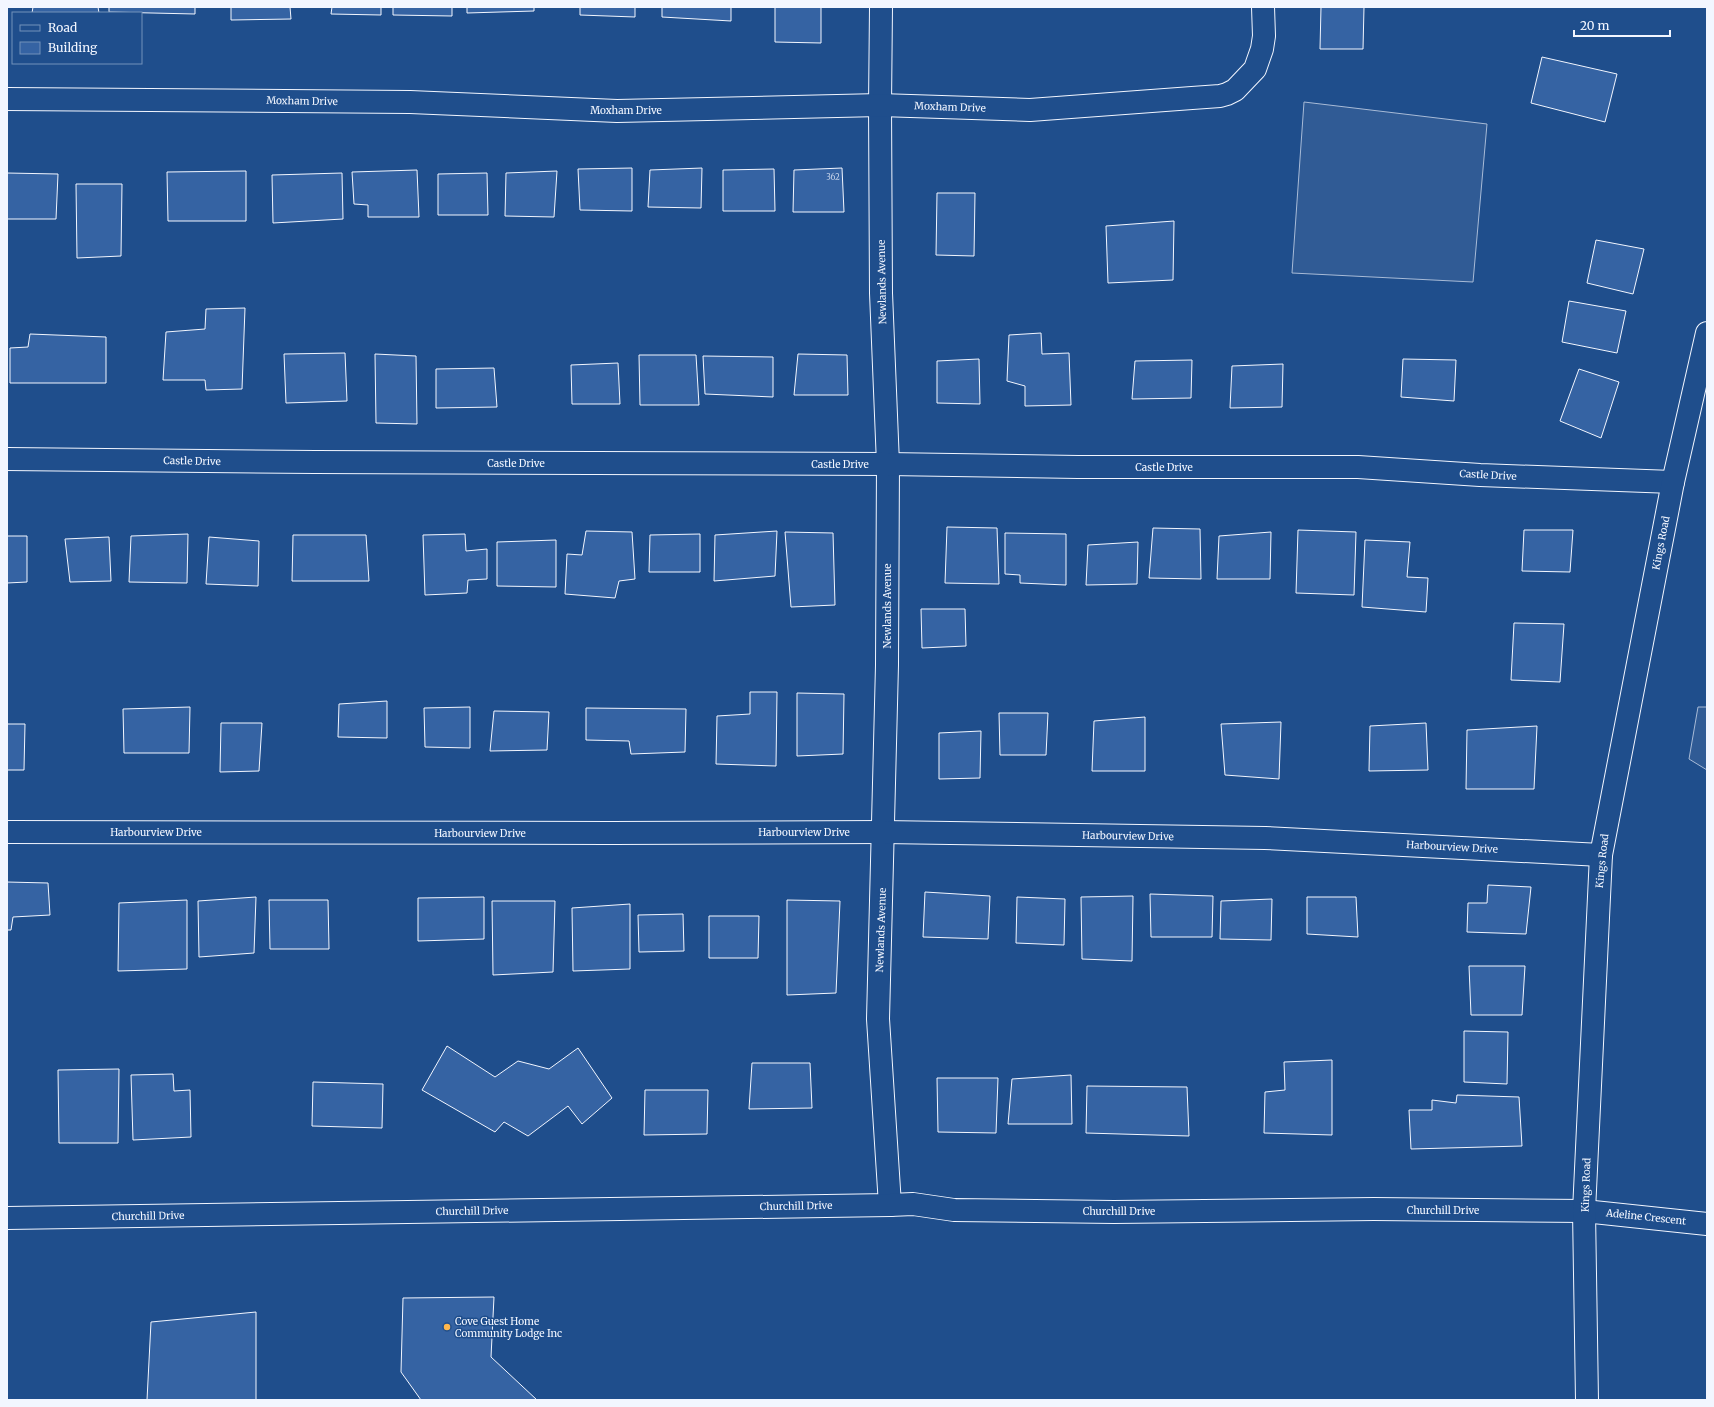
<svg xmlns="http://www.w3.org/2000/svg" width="1714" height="1407" font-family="Merriweather,serif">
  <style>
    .built { fill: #305b95; stroke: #a8bbd7 }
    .building { fill: #3563a3; stroke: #f2f6ff }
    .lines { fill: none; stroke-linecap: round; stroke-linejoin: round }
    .minor-casing { stroke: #f2f6ff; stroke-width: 24 }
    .tertiary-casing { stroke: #f2f6ff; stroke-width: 24 }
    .primary-casing { stroke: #f2f6ff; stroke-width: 24 }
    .minor { stroke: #1f4e8c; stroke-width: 22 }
    .tertiary { stroke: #1f4e8c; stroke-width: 22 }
    .primary { stroke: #1f4e8c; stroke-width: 22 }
    .poi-dot { fill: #ffb74d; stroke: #1f4e8c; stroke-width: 1.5 }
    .labels { text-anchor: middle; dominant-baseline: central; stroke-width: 3; stroke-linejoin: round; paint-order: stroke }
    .number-label { font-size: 8px; fill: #c3d1e8 }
    .street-label { font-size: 10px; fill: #f2f6ff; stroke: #1f4e8c }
    .poi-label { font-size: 10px; fill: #f2f6ff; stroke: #1f4e8c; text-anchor: start }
  </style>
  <rect width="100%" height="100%" fill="#1f4e8c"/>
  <g class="built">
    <polygon points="1304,102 1487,124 1473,282 1292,273"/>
    <polygon points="1698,707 1707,707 1707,770 1689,759"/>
  </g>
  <g class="building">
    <polygon points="33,7 98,7 99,13 32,13"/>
    <polygon points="109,7 195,7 195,14 109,12"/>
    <polygon points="231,7 290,7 291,19 231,20"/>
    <polygon points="332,7 381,7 381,15 331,14"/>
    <polygon points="393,7 452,7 452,16 393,15"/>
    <polygon points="467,7 534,7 534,11 467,13"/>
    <polygon points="580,7 635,7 635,17 580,15"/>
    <polygon points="662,7 731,7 731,21 662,17"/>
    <polygon points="775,7 821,7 821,43 775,42"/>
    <polygon points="1321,7 1364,7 1363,49 1320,49"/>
    <polygon points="1542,57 1617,74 1605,122 1531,103"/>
    <polygon points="632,168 632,211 580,210 578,169"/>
    <polygon points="702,168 701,208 648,207 650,170"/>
    <polygon points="842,168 844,212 793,212 794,170"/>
    <polygon points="774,169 775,211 723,211 723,170"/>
    <polygon points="417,170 419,217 368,217 368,205 354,204 352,172"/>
    <polygon points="246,171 246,221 168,221 167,172"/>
    <polygon points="557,171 554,217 505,216 506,173"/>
    <polygon points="7,173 58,174 56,219 7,219"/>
    <polygon points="342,173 343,219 273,223 272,175"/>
    <polygon points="487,173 488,215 438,215 438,174"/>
    <polygon points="76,184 122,184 121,256 77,258"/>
    <polygon points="937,193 975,193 974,256 936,255"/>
    <polygon points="1174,221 1173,280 1108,283 1106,226"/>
    <polygon points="1596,240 1644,249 1633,294 1587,283"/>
    <polygon points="1569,301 1626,311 1617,353 1562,342"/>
    <polygon points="245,308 242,389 206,390 205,380 163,380 166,332 205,329 206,309"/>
    <polygon points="1041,333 1042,354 1069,353 1071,405 1025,406 1025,386 1007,381 1009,335"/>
    <polygon points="30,334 106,337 106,383 10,383 10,348 28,347"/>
    <polygon points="345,353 347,401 286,403 284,354"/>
    <polygon points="375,354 416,356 417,424 376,423"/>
    <polygon points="798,354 847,355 848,395 794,395"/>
    <polygon points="639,355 696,355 699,405 640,405"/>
    <polygon points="703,356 773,357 773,397 705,394"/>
    <polygon points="979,359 980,404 937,403 937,361"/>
    <polygon points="1403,359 1456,360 1454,401 1401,397"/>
    <polygon points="1192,360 1191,398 1132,399 1135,361"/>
    <polygon points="618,363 620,404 572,404 571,365"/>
    <polygon points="1283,364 1282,407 1230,408 1232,366"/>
    <polygon points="494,368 497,407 436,408 436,369"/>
    <polygon points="1579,369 1619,382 1601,438 1560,421"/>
    <polygon points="947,527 997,528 999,584 945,583"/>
    <polygon points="1153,528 1200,529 1201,579 1149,578"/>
    <polygon points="1298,530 1356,532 1354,595 1296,593"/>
    <polygon points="1524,530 1573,530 1570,572 1522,571"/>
    <polygon points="586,531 632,532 635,579 619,581 615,598 565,594 567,554 582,555"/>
    <polygon points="777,531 775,576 714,581 715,535"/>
    <polygon points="785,532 833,533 835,605 791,607"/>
    <polygon points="1271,532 1270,579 1217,579 1219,536"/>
    <polygon points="1005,533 1066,534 1066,585 1020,583 1020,575 1005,574"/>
    <polygon points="188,534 187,583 129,582 131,536"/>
    <polygon points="465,534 466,551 487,549 487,579 468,580 467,593 425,595 423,535"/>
    <polygon points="700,534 700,572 649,572 650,535"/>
    <polygon points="293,535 366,535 369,581 292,581"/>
    <polygon points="7,536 27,536 27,582 7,583"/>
    <polygon points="109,537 111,581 70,582 65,539"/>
    <polygon points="209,537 259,541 258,586 206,584"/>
    <polygon points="556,540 556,587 497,586 497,542"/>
    <polygon points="1365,540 1410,542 1407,577 1428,578 1426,612 1362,607"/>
    <polygon points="1138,542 1137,584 1086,585 1088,545"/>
    <polygon points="921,609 965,609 966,646 922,648"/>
    <polygon points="1514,623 1564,624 1560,682 1511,680"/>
    <polygon points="750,692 777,692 776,766 716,764 717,716 750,714"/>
    <polygon points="797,693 844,694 843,754 797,756"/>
    <polygon points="387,701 387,738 338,737 339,704"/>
    <polygon points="190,707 189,753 124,753 123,709"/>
    <polygon points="470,707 470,748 425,747 424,708"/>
    <polygon points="586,708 686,709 685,752 631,754 629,741 586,740"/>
    <polygon points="494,711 549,712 547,750 490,751"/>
    <polygon points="999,713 1048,713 1046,755 1000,755"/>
    <polygon points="1145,717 1145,771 1092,771 1094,721"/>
    <polygon points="1281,722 1279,779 1225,775 1221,724"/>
    <polygon points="221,723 262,723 259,771 220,772"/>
    <polygon points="1426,723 1428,770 1369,771 1370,726"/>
    <polygon points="7,724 25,724 24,770 7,770"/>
    <polygon points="1537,726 1534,789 1466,789 1467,730"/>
    <polygon points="981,731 980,778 939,779 939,733"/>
    <polygon points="7,882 48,883 50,915 13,917 11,930 7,930"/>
    <polygon points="1488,885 1531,887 1526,934 1467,932 1468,903 1487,903"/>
    <polygon points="925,892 990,896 988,939 923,937"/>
    <polygon points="1150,894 1213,896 1212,937 1151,937"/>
    <polygon points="1133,896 1132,961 1082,959 1081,897"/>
    <polygon points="256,897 254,953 199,957 198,901"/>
    <polygon points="484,897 484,939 418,941 418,898"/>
    <polygon points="1017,897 1065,899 1064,945 1016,943"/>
    <polygon points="1307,897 1356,897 1358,937 1307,934"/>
    <polygon points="1272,899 1271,940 1220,939 1221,901"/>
    <polygon points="187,900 187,969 118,971 119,903"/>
    <polygon points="269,900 328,900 329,949 270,949"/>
    <polygon points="787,900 840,901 836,993 787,995"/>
    <polygon points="492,901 555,901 553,972 493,975"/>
    <polygon points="630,904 630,969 573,971 572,908"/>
    <polygon points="683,914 684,951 639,952 638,915"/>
    <polygon points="709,916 759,916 758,958 709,958"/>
    <polygon points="1469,966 1525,966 1522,1015 1471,1015"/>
    <polygon points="1464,1031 1508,1032 1507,1084 1464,1082"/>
    <polygon points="447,1046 495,1077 518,1061 549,1069 578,1048 612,1098 582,1124 568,1106 528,1136 504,1122 495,1132 422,1090"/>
    <polygon points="1332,1060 1332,1135 1264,1133 1265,1092 1285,1090 1284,1062"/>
    <polygon points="752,1063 810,1063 812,1108 749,1109"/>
    <polygon points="119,1069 118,1143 59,1143 58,1070"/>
    <polygon points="173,1074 174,1091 190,1090 191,1137 133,1140 131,1075"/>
    <polygon points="1071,1075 1072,1124 1008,1124 1012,1079"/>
    <polygon points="937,1078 998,1078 996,1133 938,1132"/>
    <polygon points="313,1082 383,1084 382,1128 312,1126"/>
    <polygon points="1087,1086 1187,1087 1189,1136 1086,1133"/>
    <polygon points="645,1090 708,1090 707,1134 644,1135"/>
    <polygon points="1457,1095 1519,1097 1522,1146 1411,1149 1409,1110 1432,1110 1432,1100 1456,1103"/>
    <polygon points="494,1297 491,1357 537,1400 421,1400 401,1372 403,1298"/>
    <polygon points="256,1312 256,1400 147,1400 151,1322"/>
  </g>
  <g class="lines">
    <g class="minor-casing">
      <g id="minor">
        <polyline points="881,7 880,105 881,293 888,464 887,665 878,1019 890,1205"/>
        <polyline points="7,99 410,102 617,111 880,105 1030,110 1192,98 1220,96 1227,94 1235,90 1255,69 1262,49 1264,36 1263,7"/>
        <polyline points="7,459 315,462 888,464 1078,467 1358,467 1480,475 1673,482"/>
        <polyline points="7,832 611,833 883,832 1265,838 1601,855"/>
        <polyline points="1584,1211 1707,1224"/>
      </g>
    </g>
    <g class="tertiary-casing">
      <polyline id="tertiary" points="7,1218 890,1205 913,1204 954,1210 1114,1212 1374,1209 1584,1211"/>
    </g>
    <g class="primary-casing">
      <polyline id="primary" points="1587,1400 1584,1211 1601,855 1673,482 1707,333"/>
    </g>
    <use href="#minor" class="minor"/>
    <use href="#tertiary" class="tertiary"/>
    <use href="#primary" class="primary"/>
  </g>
  <circle class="poi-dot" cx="447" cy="1327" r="4"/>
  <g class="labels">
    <g class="number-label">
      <text x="833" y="177">362</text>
    </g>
    <g class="street-label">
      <text transform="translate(302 101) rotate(1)">Moxham Drive</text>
      <text transform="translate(950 107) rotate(2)">Moxham Drive</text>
      <text x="626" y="110">Moxham Drive</text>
      <text transform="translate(882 282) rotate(-91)">Newlands Avenue</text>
      <text transform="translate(192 461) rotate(1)">Castle Drive</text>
      <text x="516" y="463">Castle Drive</text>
      <text x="840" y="464">Castle Drive</text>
      <text x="1164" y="467">Castle Drive</text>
      <text transform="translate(1488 475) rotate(3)">Castle Drive</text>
      <text transform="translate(1661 543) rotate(-79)">Kings Road</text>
      <text transform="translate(887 606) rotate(-90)">Newlands Avenue</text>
      <text x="156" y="832">Harbourview Drive</text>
      <text x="804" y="832">Harbourview Drive</text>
      <text x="480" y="833">Harbourview Drive</text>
      <text transform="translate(1128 836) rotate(1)">Harbourview Drive</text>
      <text transform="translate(1452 847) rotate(3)">Harbourview Drive</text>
      <text transform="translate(1602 861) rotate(-84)">Kings Road</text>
      <text transform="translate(881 930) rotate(-88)">Newlands Avenue</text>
      <text transform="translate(1586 1185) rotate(-88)">Kings Road</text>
      <text transform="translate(796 1206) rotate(-1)">Churchill Drive</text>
      <text x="1443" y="1210">Churchill Drive</text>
      <text transform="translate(472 1211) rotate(-1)">Churchill Drive</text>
      <text x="1119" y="1211">Churchill Drive</text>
      <text transform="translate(148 1216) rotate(-1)">Churchill Drive</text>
      <text transform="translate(1646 1217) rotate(6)">Adeline Crescent</text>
    </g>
    <g class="poi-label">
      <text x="455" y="1321">Cove Guest Home<tspan x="455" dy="12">Community Lodge Inc</tspan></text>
    </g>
  </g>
  <rect width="1714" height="1407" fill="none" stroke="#f2f6ff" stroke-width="16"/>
  <rect x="12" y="12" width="130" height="52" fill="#1f4e8c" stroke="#7391ba"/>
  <rect x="20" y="25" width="20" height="6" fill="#1f4e8c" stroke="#7391ba"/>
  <text x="48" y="32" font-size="12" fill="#f2f6ff">Road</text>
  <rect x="20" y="42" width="20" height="12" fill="#3563a3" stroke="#7391ba"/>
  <text x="48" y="52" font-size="12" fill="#f2f6ff">Building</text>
  <path d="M1574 30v6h96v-6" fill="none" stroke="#f2f6ff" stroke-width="2"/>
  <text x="1580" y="30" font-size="12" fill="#f2f6ff" stroke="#1f4e8c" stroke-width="3" paint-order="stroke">20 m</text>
</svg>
